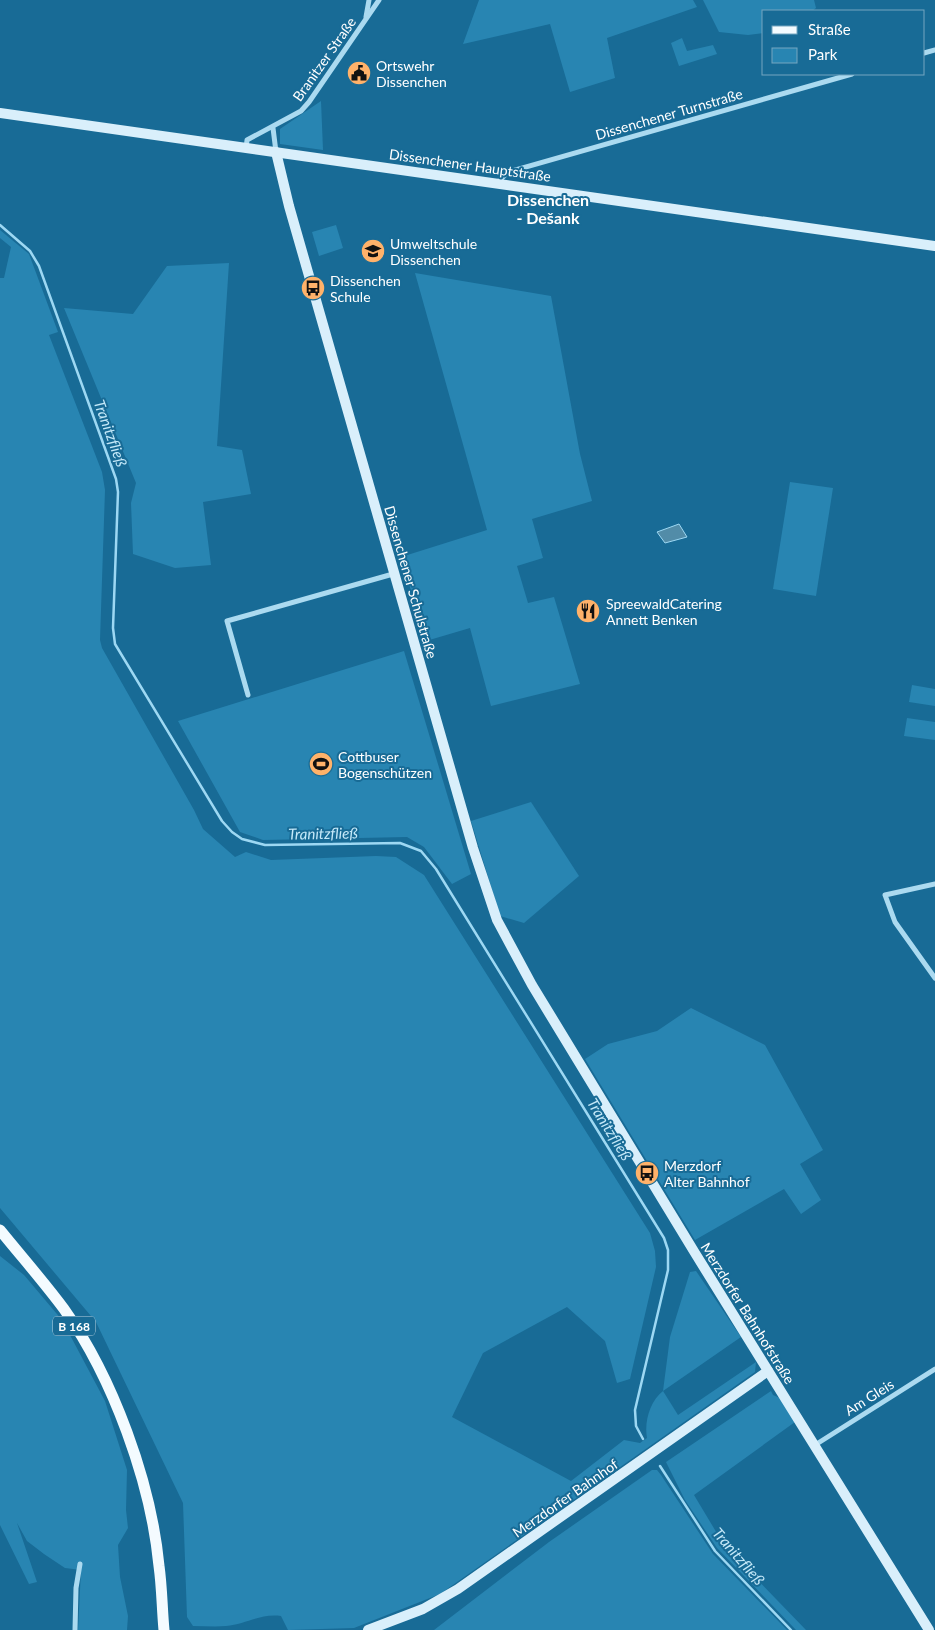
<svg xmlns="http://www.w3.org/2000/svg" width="935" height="1630" font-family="Lato,sans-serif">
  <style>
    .green { fill: #2885b2 }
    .water { fill: #528ca8; stroke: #9dd8f3 }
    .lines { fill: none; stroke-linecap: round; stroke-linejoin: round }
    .stream { stroke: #9dd8f3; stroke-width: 2.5 }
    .street { stroke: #abdaf0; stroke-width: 5 }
    .secondary { stroke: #d9effb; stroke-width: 10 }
    .primary { stroke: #f4fbff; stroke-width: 11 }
    .labels { text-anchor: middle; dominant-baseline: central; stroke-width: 4; stroke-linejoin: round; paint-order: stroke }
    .shield { fill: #186b96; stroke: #bad3e0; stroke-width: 1 }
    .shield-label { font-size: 12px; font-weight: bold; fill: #fff }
    .street-label { font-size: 14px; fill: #fff; stroke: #186b96 }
    .poi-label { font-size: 14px; fill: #fff; stroke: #186b96; text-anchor: start }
    .water-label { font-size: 15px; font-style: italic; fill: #c5e9f9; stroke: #186b96 }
    .quarter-label { font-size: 16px; font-weight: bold; fill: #fff; stroke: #186b96 }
  </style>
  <rect width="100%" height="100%" fill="#186b96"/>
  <g class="green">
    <polygon points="479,0 693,0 697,7 607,38 615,78 570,92 550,24 463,44"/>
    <polygon points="703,0 814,0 816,8 812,11 764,11 764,33 748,35 719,32"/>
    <polygon points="682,38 687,51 713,45 717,54 679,66 671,43"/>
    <polygon points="321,101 323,150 280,144 280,129"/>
    <polygon points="336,225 343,248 319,256 312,232"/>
    <path d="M0,230L29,254L58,332L49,335L102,472L105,490L100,640L102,648L194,810L203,829L235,857L246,852L271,860L376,856L396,857L424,875L650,1233L655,1251L656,1267L630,1379L617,1383L605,1341L567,1307L483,1353L452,1417L571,1481L624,1440L640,1443L647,1438C644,1422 650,1401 663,1391L670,1337L690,1272L696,1271L741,1337L663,1391L678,1415L756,1362L755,1372L440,1594L354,1628L288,1630L281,1616C261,1613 246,1624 226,1626C215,1627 204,1626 193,1626L187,1617L183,1503L96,1322L0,1208V278H4L11,247L0,238Z"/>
    <polygon points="229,263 217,446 242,450 251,494 203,502 211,565 175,568 133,554 131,503 136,483 64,308 133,314 167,266"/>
    <polygon points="415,273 551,296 580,454 592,501 532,519 543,558 517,566 528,603 554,597 580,684 491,706 470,628 426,641 401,557 487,530"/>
    <polygon points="790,482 833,488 816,596 773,589"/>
    <polygon points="404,651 471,874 452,884 424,847 407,837 263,840 240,832 178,721"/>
    <polygon points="912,685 935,689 935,706 909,702"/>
    <polygon points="907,718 935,722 935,740 904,736"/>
    <polygon points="531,802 579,876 524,923 500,916 471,821"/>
    <polygon points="691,1008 765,1045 823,1150 800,1164 821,1200 801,1214 784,1189 695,1240 585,1059 608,1044 657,1031"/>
    <polygon points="0,1256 24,1275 62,1320 105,1401 127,1470 126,1510 128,1528 118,1545 120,1577 128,1616 127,1630 78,1630 81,1570 65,1568 44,1554 27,1541 17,1523 37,1582 29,1584 0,1525"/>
    <polygon points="771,1391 773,1395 780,1398 795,1422 694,1495 724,1545 806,1630 796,1630 717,1548 685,1500 666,1462"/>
    <polygon points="652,1470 657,1470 661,1475 713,1554 787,1630 434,1630 549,1542"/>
  </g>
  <polygon class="water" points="679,524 687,537 665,543 657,532"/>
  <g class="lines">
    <g class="stream">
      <polyline points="0,225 30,251 39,266 116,479 118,492 113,628 115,644 222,821 232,832 242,839 265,845 400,843 421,851 436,869 664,1238 668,1250 668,1270 635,1410 636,1426 643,1439"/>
      <polyline points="660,1466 715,1551 791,1630"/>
    </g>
    <g class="street">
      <polyline points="366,17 369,0"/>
      <polyline points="924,53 935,50"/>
      <polyline points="273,128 276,152"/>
      <polyline points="246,149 247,140 301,111 309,102 379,0"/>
      <polyline points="497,183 508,172 852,74"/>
      <polyline points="248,695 227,621 393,574"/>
      <polyline points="935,884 885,895 895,922 935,978"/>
      <polyline points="815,1445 935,1369"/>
      <polyline points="75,1630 76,1588 80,1564"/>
    </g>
    <g class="secondary">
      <polyline points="0,113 935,246"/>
      <polyline points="276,152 289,206 473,848 497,920 532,985 695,1253 929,1630"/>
      <polyline points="368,1630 423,1609 458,1589 768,1371"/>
    </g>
    <path class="primary" d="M0,1230C21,1256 44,1282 64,1309C113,1378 151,1482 159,1566C162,1587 162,1609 164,1630"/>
  </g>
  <defs>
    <g id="civic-disc" transform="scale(1.25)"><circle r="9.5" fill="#ffb26a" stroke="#186b96"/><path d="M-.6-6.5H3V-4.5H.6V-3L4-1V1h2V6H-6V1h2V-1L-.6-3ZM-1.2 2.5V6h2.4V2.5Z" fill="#111"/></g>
    <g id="school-disc" transform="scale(1.25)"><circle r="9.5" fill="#ffb26a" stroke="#186b96"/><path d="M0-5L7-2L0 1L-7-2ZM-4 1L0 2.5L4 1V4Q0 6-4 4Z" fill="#111"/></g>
    <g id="bus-disc" transform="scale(1.25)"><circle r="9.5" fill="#ffb26a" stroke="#186b96"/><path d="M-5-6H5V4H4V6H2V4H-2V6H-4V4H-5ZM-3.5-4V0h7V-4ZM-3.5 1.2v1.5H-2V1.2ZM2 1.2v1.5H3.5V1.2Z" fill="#111"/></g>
    <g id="restaurant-disc" transform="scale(1.25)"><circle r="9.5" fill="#ffb26a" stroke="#186b96"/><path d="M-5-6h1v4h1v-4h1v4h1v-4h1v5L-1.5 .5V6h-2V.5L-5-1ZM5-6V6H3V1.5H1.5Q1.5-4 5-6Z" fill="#111"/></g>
    <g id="stadium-disc" transform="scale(1.25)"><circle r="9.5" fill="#ffb26a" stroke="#186b96"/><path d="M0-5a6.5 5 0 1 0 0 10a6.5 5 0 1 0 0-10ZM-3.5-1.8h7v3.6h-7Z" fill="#111"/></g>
  </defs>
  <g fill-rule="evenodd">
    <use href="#civic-disc" x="359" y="73"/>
    <use href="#school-disc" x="373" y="251"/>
    <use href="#bus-disc" x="313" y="288"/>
    <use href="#restaurant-disc" x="588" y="611"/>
    <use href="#stadium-disc" x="321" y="764"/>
    <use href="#bus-disc" x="647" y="1173"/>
  </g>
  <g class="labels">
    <rect class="shield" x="53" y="1316.5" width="42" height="19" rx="4"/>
    <g class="shield-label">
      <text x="74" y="1326">B 168</text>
    </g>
    <g class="street-label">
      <text transform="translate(324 59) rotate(-55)">Branitzer Straße</text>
      <text transform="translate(669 114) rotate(-16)">Dissenchener Turnstraße</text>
      <text transform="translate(470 165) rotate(8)">Dissenchener Hauptstraße</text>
      <text transform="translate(411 582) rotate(74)">Dissenchener Schulstraße</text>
      <text transform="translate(748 1313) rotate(58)">Merzdorfer Bahnhofstraße</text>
      <text transform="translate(869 1397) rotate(-32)">Am Gleis</text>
      <text transform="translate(565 1498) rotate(-35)">Merzdorfer Bahnhof</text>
    </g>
    <g class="poi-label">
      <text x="376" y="65">Ortswehr<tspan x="376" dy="16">Dissenchen</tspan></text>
      <text x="390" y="243">Umweltschule<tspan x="390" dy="16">Dissenchen</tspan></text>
      <text x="330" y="280">Dissenchen<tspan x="330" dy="16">Schule</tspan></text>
      <text x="606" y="603">SpreewaldCatering<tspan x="606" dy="16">Annett Benken</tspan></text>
      <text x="338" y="756">Cottbuser<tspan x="338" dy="16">Bogenschützen</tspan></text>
      <text x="664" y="1165">Merzdorf<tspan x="664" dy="16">Alter Bahnhof</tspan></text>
    </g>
    <g class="water-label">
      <text transform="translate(111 433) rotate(70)">Tranitzfließ</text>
      <text transform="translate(323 833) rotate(-1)">Tranitzfließ</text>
      <text transform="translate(610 1129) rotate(58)">Tranitzfließ</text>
      <text transform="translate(739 1556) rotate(49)">Tranitzfließ</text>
    </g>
    <g class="quarter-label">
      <text x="548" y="199">Dissenchen<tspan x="548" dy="18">- Dešank</tspan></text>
    </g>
  </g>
  <rect x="762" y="10" width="162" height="65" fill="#186b96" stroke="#74a6c0"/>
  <rect x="772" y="26" width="25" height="8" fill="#f4fbff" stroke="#74a6c0"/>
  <text x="808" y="35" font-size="15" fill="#ffffff">Straße</text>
  <rect x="772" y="48" width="25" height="15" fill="#2885b2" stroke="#74a6c0"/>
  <text x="808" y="60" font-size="15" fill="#ffffff">Park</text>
</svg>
